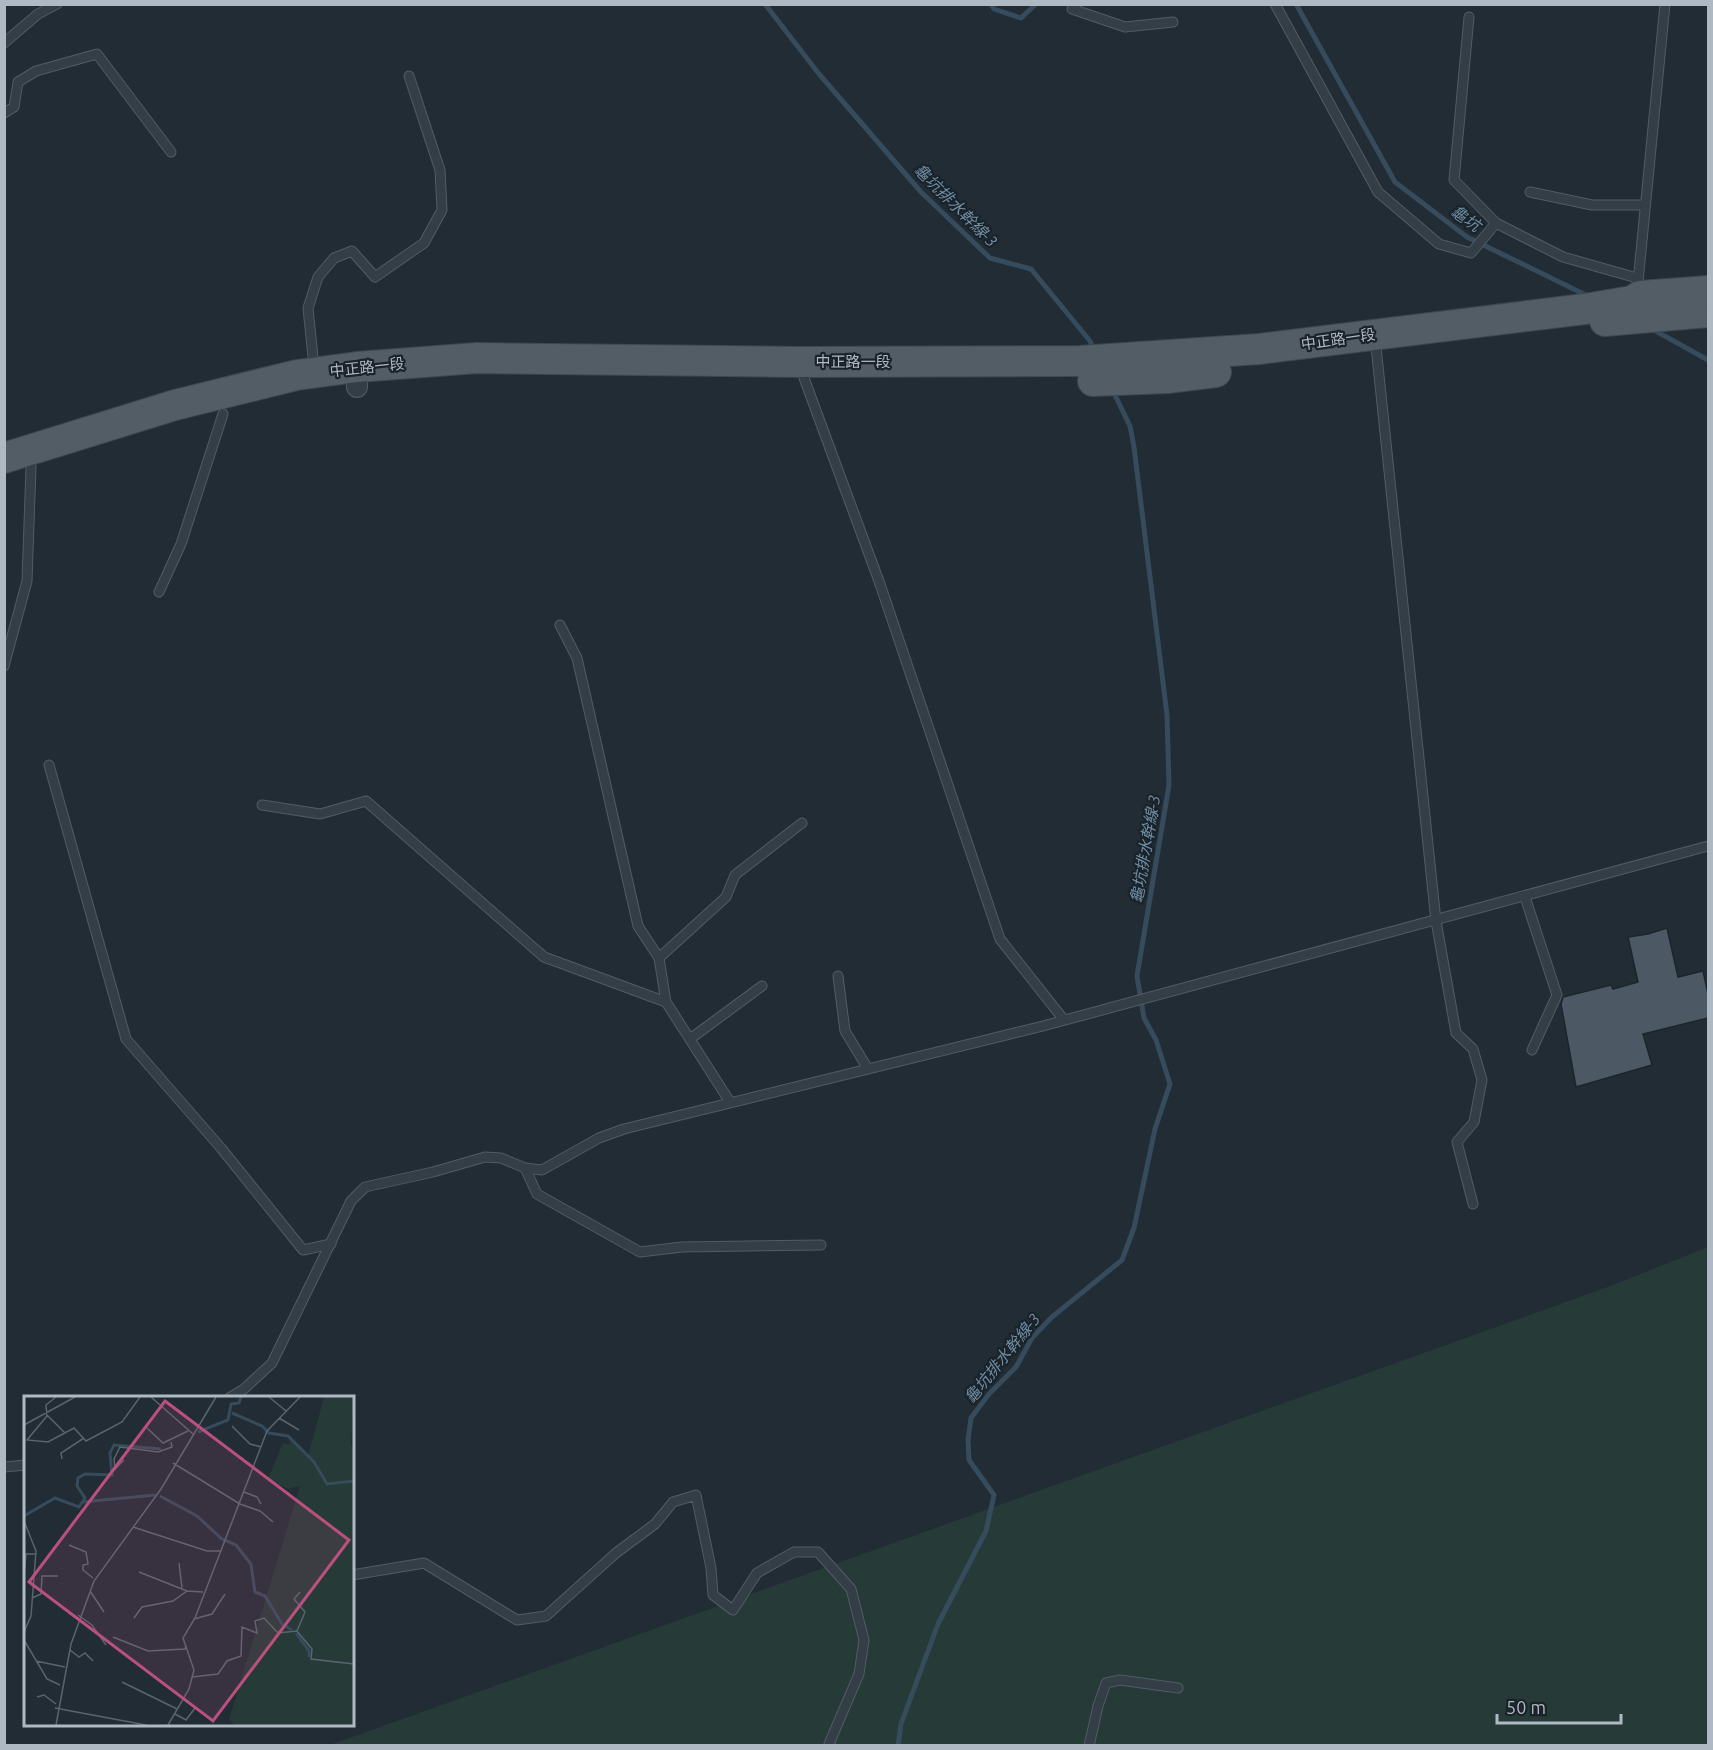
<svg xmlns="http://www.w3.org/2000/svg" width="1713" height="1750" font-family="Ubuntu,'Noto Sans TC',sans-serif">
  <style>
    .green { fill: #263a38 }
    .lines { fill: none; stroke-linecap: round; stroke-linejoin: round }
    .stream { stroke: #364b5b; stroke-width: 5 }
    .building { fill: #4c5964; stroke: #1c252c; stroke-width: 1.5 }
    .service-casing { stroke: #525c64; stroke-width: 11 }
    .minor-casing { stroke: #525c64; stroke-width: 22 }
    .primary-casing { stroke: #3e474f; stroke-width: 32 }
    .service { stroke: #343e46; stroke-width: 9 }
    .minor { stroke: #343e46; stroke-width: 20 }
    .primary { stroke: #525d66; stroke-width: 30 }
    .labels { text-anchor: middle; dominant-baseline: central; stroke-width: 4.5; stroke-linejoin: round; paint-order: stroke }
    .street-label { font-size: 15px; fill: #afb9c3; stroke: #1a232a }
    .water-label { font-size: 16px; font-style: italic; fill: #718ea5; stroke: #1a232a }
    .inset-river { fill: none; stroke: #364b5b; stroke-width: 3 }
    .inset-road { fill: none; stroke: #5a646e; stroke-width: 1.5 }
    .view { fill: #bb507f; fill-opacity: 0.15; stroke: #bb507f; stroke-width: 3 }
    .inset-edge { fill: none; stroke: #afb9c3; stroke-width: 3 }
  </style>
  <rect width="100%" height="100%" fill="#212c35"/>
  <polygon class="green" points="1708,1247 1708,1745 327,1746 1605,1288"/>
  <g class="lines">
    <g class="stream">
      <polyline points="765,4 819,74 921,192 990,258 1031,269 1090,341 1094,351"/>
      <polyline points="991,4 994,9 1021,18 1036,4"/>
      <polyline points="1296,4 1395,182 1467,237 1590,297"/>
      <polyline points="1652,329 1708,360"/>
      <polyline points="898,1746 901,1724 938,1624 986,1531 994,1495 969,1460 968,1440 971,1418 989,1394 1016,1367 1032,1338 1052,1317 1122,1260 1134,1228 1155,1129 1170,1084 1156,1040 1144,1018 1137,976 1169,785 1167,715 1134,447 1130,426 1112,389"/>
    </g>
  </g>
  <polygon class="building" points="1667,928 1678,977 1703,971 1708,994 1708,1018 1643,1034 1652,1065 1576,1087 1561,1004 1563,997 1611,985 1613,989 1638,982 1628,937 1648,934"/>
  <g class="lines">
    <g class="service-casing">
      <g id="service">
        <polyline points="1076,4 1072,9 1125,27 1173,22"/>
        <polyline points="1275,4 1378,192 1439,244 1471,253 1496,223"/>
        <polyline points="1469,17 1454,180 1496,223 1563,257 1637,278"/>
        <polyline points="4,43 38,14 57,4"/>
        <polyline points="4,113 14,107 18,82 36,71 97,54 171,152"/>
        <polyline points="1530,192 1592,205 1644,205"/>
        <polyline points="1638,282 1665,4"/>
        <polyline points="1375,337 1436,921 1456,1033 1473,1049 1482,1080 1474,1122 1457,1142 1473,1204"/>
        <polyline points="314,367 308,308 318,277 334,258 352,251 375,277 424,243 442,210 440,170 409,76"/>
        <polyline points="804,367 804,378 880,584 1000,939 1064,1020"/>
        <polyline points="159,592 181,544 223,414"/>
        <polyline points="560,625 577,658 638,926 659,958 666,1002"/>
        <polyline points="4,666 27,581 31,467 28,456"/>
        <polyline points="49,765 126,1039 221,1148 303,1250 331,1244"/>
        <polyline points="262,805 320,814 366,801 544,957 666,1002 730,1102"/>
        <polyline points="1525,897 1557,995 1532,1050"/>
        <polyline points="659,958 726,897 735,875 802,823"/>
        <polyline points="838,976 845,1031 868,1069"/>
        <polyline points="690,1039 762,986"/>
        <polyline points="525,1168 537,1194 640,1252 682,1247 821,1245"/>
        <polyline points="229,1398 244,1389 272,1363 351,1201 365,1187 433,1172 485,1157 501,1158 525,1168 542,1170 599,1138 624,1129 1043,1026 1708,846"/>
        <polyline points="4,1467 26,1465"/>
        <polyline points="352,1575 424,1563 517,1620 546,1616 616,1553 655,1524 673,1502 696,1495 711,1568 713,1595 733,1610 757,1573 794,1552 818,1552 851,1589 864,1640 859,1674 829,1744 831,1746"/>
        <polyline points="1089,1746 1098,1706 1106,1683 1120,1680 1178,1688"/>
      </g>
    </g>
    <g class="minor-casing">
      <polyline id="minor" points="357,367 357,387"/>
    </g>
    <g class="primary-casing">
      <g id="primary">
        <polyline points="1605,321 1708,312"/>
        <polyline points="1093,381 1167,378 1216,372"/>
        <polyline points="4,458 175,405 297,375 357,367 477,358 799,362 1080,361 1259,349 1585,309 1632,301 1640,296 1708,291"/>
      </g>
    </g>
    <use href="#service" class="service"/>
    <use href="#minor" class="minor"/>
    <use href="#primary" class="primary"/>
  </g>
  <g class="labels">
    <g class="street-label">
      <text transform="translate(1338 339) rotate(-8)">中正路一段</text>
      <text x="853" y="361">中正路一段</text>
      <text transform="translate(367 367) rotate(-6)">中正路一段</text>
    </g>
    <g class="water-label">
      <text transform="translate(956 205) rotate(45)">龜坑排水幹線-3</text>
      <text transform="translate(1466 218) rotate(35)">龜坑</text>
      <text transform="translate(1145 849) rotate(-80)">龜坑排水幹線-3</text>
      <text transform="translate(1002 1358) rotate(-51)">龜坑排水幹線-3</text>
    </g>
  </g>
  <g transform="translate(24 1396)">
    <rect width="330" height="330" fill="#212c35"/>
    <path d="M300,1H330L327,49L330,52V329H210L205,323L276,90L264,93L244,83L259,47L265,49L266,44L284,60Z" fill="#263a38"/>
    <path class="inset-river" d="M208,17L238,30L245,37L264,40L290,66L303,88L330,85M174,36L204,24L207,8L215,7L217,1M136,100L173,120L198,143L212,149L227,168L231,196L241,200L258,228L268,234M59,106L131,99M0,120L31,102L55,111L61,102L53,90L54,82L61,78L88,79L86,57L90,49L137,53M272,237L285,255V261"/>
    <path class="inset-road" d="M32,1L22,9L23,20L3,44L24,46L50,32L62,45L98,26L116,1M127,1L169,38M245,1L262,15M23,19L41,37M255,22L275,34M0,29L51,1M208,30L226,48L237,51M123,32L139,47L164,35M38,63L37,57L60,42M100,64L91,73L90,63L96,51L134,56L148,51L147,46M149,67L216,108L236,115L249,126M220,96L233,101L237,108M0,125L12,155L7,220L0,236M109,131L183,155H197M45,149L62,156L64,168L59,169V174L69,182M155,167L158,192M115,176L163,195M0,178L2,158H12M66,195L80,216M8,202L17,198L18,180H34M54,219L68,229L82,249M110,222L118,211L149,205L163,195L179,196M170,223L188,218L201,198M273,235L281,216L270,203L276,196M89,241L124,255L161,253L162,250M0,244L23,283L36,289M46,254L55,261L61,257L69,265M12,265L41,271M168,281L194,278L203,265L217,260L218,231L233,237L231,225L240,222L254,237L273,235L288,253L287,263L330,268M98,286L153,313M13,301L20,299L32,308M31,312L122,329M151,318L162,324L171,312M32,329L47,248L70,185L137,93L192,1M144,329L165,293L170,274L159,242L171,222L243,35L276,1"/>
    <path class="view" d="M141,5L325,144L189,325L5,186Z"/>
    <rect width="330" height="330" class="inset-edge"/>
  </g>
  <rect width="1713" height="1750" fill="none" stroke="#afb9c3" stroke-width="12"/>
  <path d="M1497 1714v9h124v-9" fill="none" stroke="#afb9c3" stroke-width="3"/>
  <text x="1506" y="1714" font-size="18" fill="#afb9c3" stroke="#1a232a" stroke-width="4.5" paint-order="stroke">50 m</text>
</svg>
